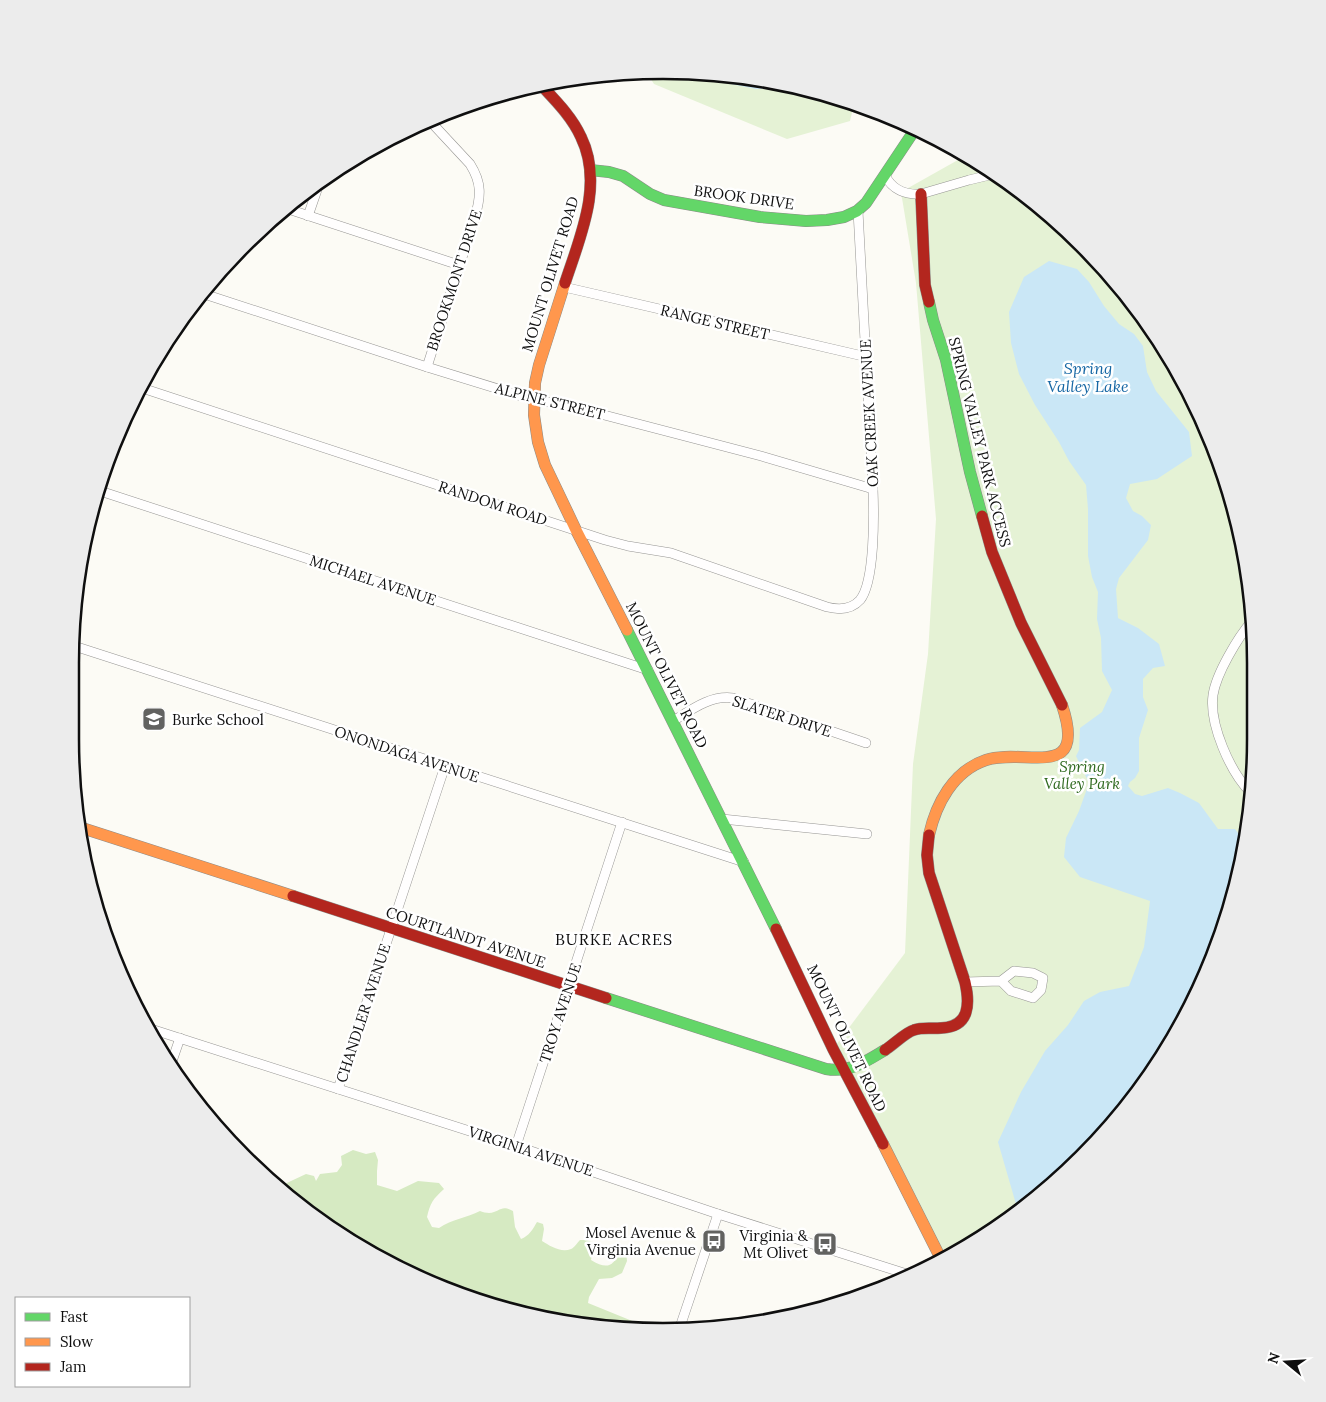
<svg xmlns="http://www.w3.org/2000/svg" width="1326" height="1402" font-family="Lora,serif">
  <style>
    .green { fill: #e5f2d5 }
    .forest { fill: #d6eac2 }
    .water { fill: #cae7f6 }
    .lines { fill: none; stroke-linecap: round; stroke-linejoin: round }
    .street-casing { stroke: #969593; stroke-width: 10 }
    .fast-casing { stroke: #8c8c89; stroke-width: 12 }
    .slow-casing { stroke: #8c8c89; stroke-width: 12 }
    .jam-casing { stroke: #8c8c89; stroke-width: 12 }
    .street { stroke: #fffefe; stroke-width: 9 }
    .fast { stroke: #63d668; stroke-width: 11 }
    .slow { stroke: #ff974d; stroke-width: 11 }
    .jam { stroke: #b3261e; stroke-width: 11 }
    .labels { text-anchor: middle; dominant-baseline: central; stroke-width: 5; stroke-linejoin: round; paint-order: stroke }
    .street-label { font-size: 15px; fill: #0f0f0f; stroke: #fff }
    .poi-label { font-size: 15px; fill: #0f0f0f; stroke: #fff; text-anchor: end }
    .park-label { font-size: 15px; font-style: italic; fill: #2e691e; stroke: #fff }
    .water-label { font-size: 16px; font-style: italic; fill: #1667a4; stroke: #fff }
    .neighbourhood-label { font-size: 16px; letter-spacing: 1px; fill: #0f0f0f; stroke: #fff }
    .rim { fill: none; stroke: #0f0f0f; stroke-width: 2.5 }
  </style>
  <rect width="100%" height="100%" fill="#fcfbf5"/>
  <g class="green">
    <polygon points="702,71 817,90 854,104 850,121 787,139 654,84 647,73"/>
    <polygon points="965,156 1024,193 1109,272 1177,367 1225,473 1251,586 1256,739 1245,854 1211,966 1156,1069 1054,1185 960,1252 941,1261 833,1049 905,953 913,764 928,654 936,519 916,283 901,192"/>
  </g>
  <path class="forest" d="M353,1150L366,1154L375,1152L378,1160L377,1171V1185L397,1191L418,1181L439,1183L444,1189C433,1199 430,1203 427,1217L432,1227L439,1228C452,1219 467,1218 480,1211C482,1212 487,1213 489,1213C500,1212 501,1204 513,1211L515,1227L521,1239C529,1236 533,1229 537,1222L543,1224L544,1229L542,1241C550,1246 561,1253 571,1249C574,1248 577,1243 580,1240H587L594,1243L591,1260C606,1269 613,1268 620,1251H626L627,1261L622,1273L612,1278L599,1279L589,1297L588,1303L647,1327H586L473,1301L367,1253L276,1188L306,1174L314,1176L316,1181L320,1174L337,1172L342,1165L341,1156Z"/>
  <g class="water">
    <polygon points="701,71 702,71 787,85 783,87 756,89 716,81"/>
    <polygon points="1049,261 1077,269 1089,282 1104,306 1119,324 1134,334 1143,346 1147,372 1156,391 1189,432 1192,456 1157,479 1130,484 1126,498 1133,511 1142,516 1151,525 1148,540 1119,578 1116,589 1118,618 1138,628 1159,644 1165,666 1153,668 1143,679 1143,697 1148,710 1139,738 1139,771 1135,778 1130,782 1128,786 1135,794 1142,796 1168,788 1180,793 1199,803 1218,829 1235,829 1246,844 1245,854 1211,966 1156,1069 1054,1185 1018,1211 998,1142 1021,1092 1045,1051 1068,1025 1084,1001 1100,992 1129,986 1144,947 1150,901 1080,877 1064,857 1066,838 1079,811 1089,783 1076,756 1079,750 1080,728 1102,712 1112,690 1102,671 1101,638 1097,619 1098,592 1092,577 1088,556 1088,509 1086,485 1069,461 1059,442 1035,405 1019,374 1011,343 1009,312 1024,277"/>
  </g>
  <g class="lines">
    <g class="street-casing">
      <g id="street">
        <path d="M885,175C892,190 906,195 921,194L969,180L994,174"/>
        <polyline points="285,208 459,265"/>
        <polyline points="308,216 319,184"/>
        <polyline points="564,287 867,357"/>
        <polyline points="201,293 427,367 534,400 562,404 761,456 873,489"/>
        <path d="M427,367L475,217C481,196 482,183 470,164L430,121"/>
        <path d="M139,387L605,540L628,546L671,553L827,607C839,610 851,610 860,600C875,582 874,514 873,489L858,211"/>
        <polyline points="97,490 648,670"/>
        <polyline points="71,645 744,862"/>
        <path d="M673,721C691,710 710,695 733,698L866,743"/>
        <path d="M1251,793C1230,772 1209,724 1213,695C1216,674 1238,637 1252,621"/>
        <polyline points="722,819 867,834"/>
        <polyline points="965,982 1001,981 1014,971 1033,973 1043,978 1041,990 1033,998 1011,991 1001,981"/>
        <polyline points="151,1029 516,1146 718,1214 910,1275"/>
        <polyline points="171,1064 180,1038"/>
        <polyline points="338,1089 445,766"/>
        <polyline points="233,1144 234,1143"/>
        <polyline points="516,1146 622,822"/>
        <polyline points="680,1327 718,1214"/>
      </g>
    </g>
    <g class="fast-casing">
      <g id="fast">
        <polyline points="590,170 609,172 623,176 650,194 664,200 760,217 806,221 827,220 844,217 857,211 866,203 916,128"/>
        <polyline points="929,302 933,320 946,360 970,472 982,516"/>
        <polyline points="627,630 776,929"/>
        <path d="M606,998L826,1069C850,1073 865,1062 885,1050"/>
      </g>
    </g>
    <g class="slow-casing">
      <g id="slow">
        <polyline points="565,283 539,365 535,383 534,415 538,442 545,465 576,530 627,630"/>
        <polyline points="79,827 293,896"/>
        <path d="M929,835C936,804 953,771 986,760C1025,747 1088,783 1062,705"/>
        <polyline points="883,1144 942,1261"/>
      </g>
    </g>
    <g class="jam-casing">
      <g id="jam">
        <path d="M541,85C556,101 572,117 581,137C604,184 580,237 565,283"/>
        <polyline points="921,194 925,285 929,302"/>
        <polyline points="982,516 992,552 1021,623 1062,705"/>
        <polyline points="293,896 606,998"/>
        <polyline points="776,929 833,1049 883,1144"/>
        <path d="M885,1050C893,1045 906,1032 914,1030C922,1027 932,1029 941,1028C970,1027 970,1004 965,982L929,873L927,855L929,835"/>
      </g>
    </g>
    <use href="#street" class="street"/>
    <use href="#fast" class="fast"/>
    <use href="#slow" class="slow"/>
    <use href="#jam" class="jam"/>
  </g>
  <defs>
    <g id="school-square" transform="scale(1.25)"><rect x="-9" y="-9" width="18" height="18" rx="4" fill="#626260" stroke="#fff"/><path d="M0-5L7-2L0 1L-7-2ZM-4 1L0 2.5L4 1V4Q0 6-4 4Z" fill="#fff"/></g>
    <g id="bus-square" transform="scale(1.25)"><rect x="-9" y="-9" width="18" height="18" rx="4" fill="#626260" stroke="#fff"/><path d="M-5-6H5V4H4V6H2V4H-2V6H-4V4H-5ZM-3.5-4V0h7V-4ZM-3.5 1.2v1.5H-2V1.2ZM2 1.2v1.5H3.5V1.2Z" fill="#fff"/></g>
  </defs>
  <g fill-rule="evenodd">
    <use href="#school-square" x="154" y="719"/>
    <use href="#bus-square" x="714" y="1241"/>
    <use href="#bus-square" x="825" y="1244"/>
  </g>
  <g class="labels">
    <g class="street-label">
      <text transform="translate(744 197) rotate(8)">BROOK DRIVE</text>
      <text transform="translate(550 274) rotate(-73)">MOUNT OLIVET ROAD</text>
      <text transform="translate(454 280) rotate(-72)">BROOKMONT DRIVE</text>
      <text transform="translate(715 322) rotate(13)">RANGE STREET</text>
      <text transform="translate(550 401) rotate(14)">ALPINE STREET</text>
      <text transform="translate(869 413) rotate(-93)">OAK CREEK AVENUE</text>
      <text transform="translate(980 442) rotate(76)">SPRING VALLEY PARK ACCESS</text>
      <text transform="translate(493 503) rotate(18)">RANDOM ROAD</text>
      <text transform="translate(373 580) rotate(18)">MICHAEL AVENUE</text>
      <text transform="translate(667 675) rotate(63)">MOUNT OLIVET ROAD</text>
      <text transform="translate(782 716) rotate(18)">SLATER DRIVE</text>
      <text transform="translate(407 754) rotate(18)">ONONDAGA AVENUE</text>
      <text transform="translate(466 937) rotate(18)">COURTLANDT AVENUE</text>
      <text transform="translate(363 1013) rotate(-72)">CHANDLER AVENUE</text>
      <text transform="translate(560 1013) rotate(-72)">TROY AVENUE</text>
      <text transform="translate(847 1038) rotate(64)">MOUNT OLIVET ROAD</text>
      <text transform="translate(531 1151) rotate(18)">VIRGINIA AVENUE</text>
    </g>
    <g class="poi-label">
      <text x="172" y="719" text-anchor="start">Burke School</text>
      <text x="696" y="1232">Mosel Avenue &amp;<tspan x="696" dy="17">Virginia Avenue</tspan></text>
      <text x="808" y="1235">Virginia &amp;<tspan x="808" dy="17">Mt Olivet</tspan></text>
    </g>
    <g class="park-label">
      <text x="1082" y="766">Spring<tspan x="1082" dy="17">Valley Park</tspan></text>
    </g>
    <g class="water-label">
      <text x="1088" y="368">Spring<tspan x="1088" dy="18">Valley Lake</tspan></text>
    </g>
    <g class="neighbourhood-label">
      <text x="614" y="939">BURKE ACRES</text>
    </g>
  </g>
  <path d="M0 0H1326V1402H0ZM663 79H663A584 584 0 0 1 1247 663V739A584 584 0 0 1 663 1323H663A584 584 0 0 1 79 739V663A584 584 0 0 1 663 79Z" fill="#ececec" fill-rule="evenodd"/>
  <path class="rim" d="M663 79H663A584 584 0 0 1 1247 663V739A584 584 0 0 1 663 1323H663A584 584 0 0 1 79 739V663A584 584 0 0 1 663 79Z"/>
  <rect x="15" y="1297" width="175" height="90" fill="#ffffff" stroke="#9f9f9f"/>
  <rect x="25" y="1313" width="25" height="8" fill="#63d668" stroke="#9f9f9f"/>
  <text x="60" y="1322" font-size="15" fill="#0f0f0f">Fast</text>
  <rect x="25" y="1338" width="25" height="8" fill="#ff974d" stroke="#9f9f9f"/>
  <text x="60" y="1347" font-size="15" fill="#0f0f0f">Slow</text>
  <rect x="25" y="1363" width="25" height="8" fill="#b3261e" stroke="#9f9f9f"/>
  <text x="60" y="1372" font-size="15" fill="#0f0f0f">Jam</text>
  <g transform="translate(1286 1362) rotate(288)" stroke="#ffffff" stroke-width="4" paint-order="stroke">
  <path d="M0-4L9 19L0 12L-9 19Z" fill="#0f0f0f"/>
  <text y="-8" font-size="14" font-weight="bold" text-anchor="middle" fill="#0f0f0f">N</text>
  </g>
</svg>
